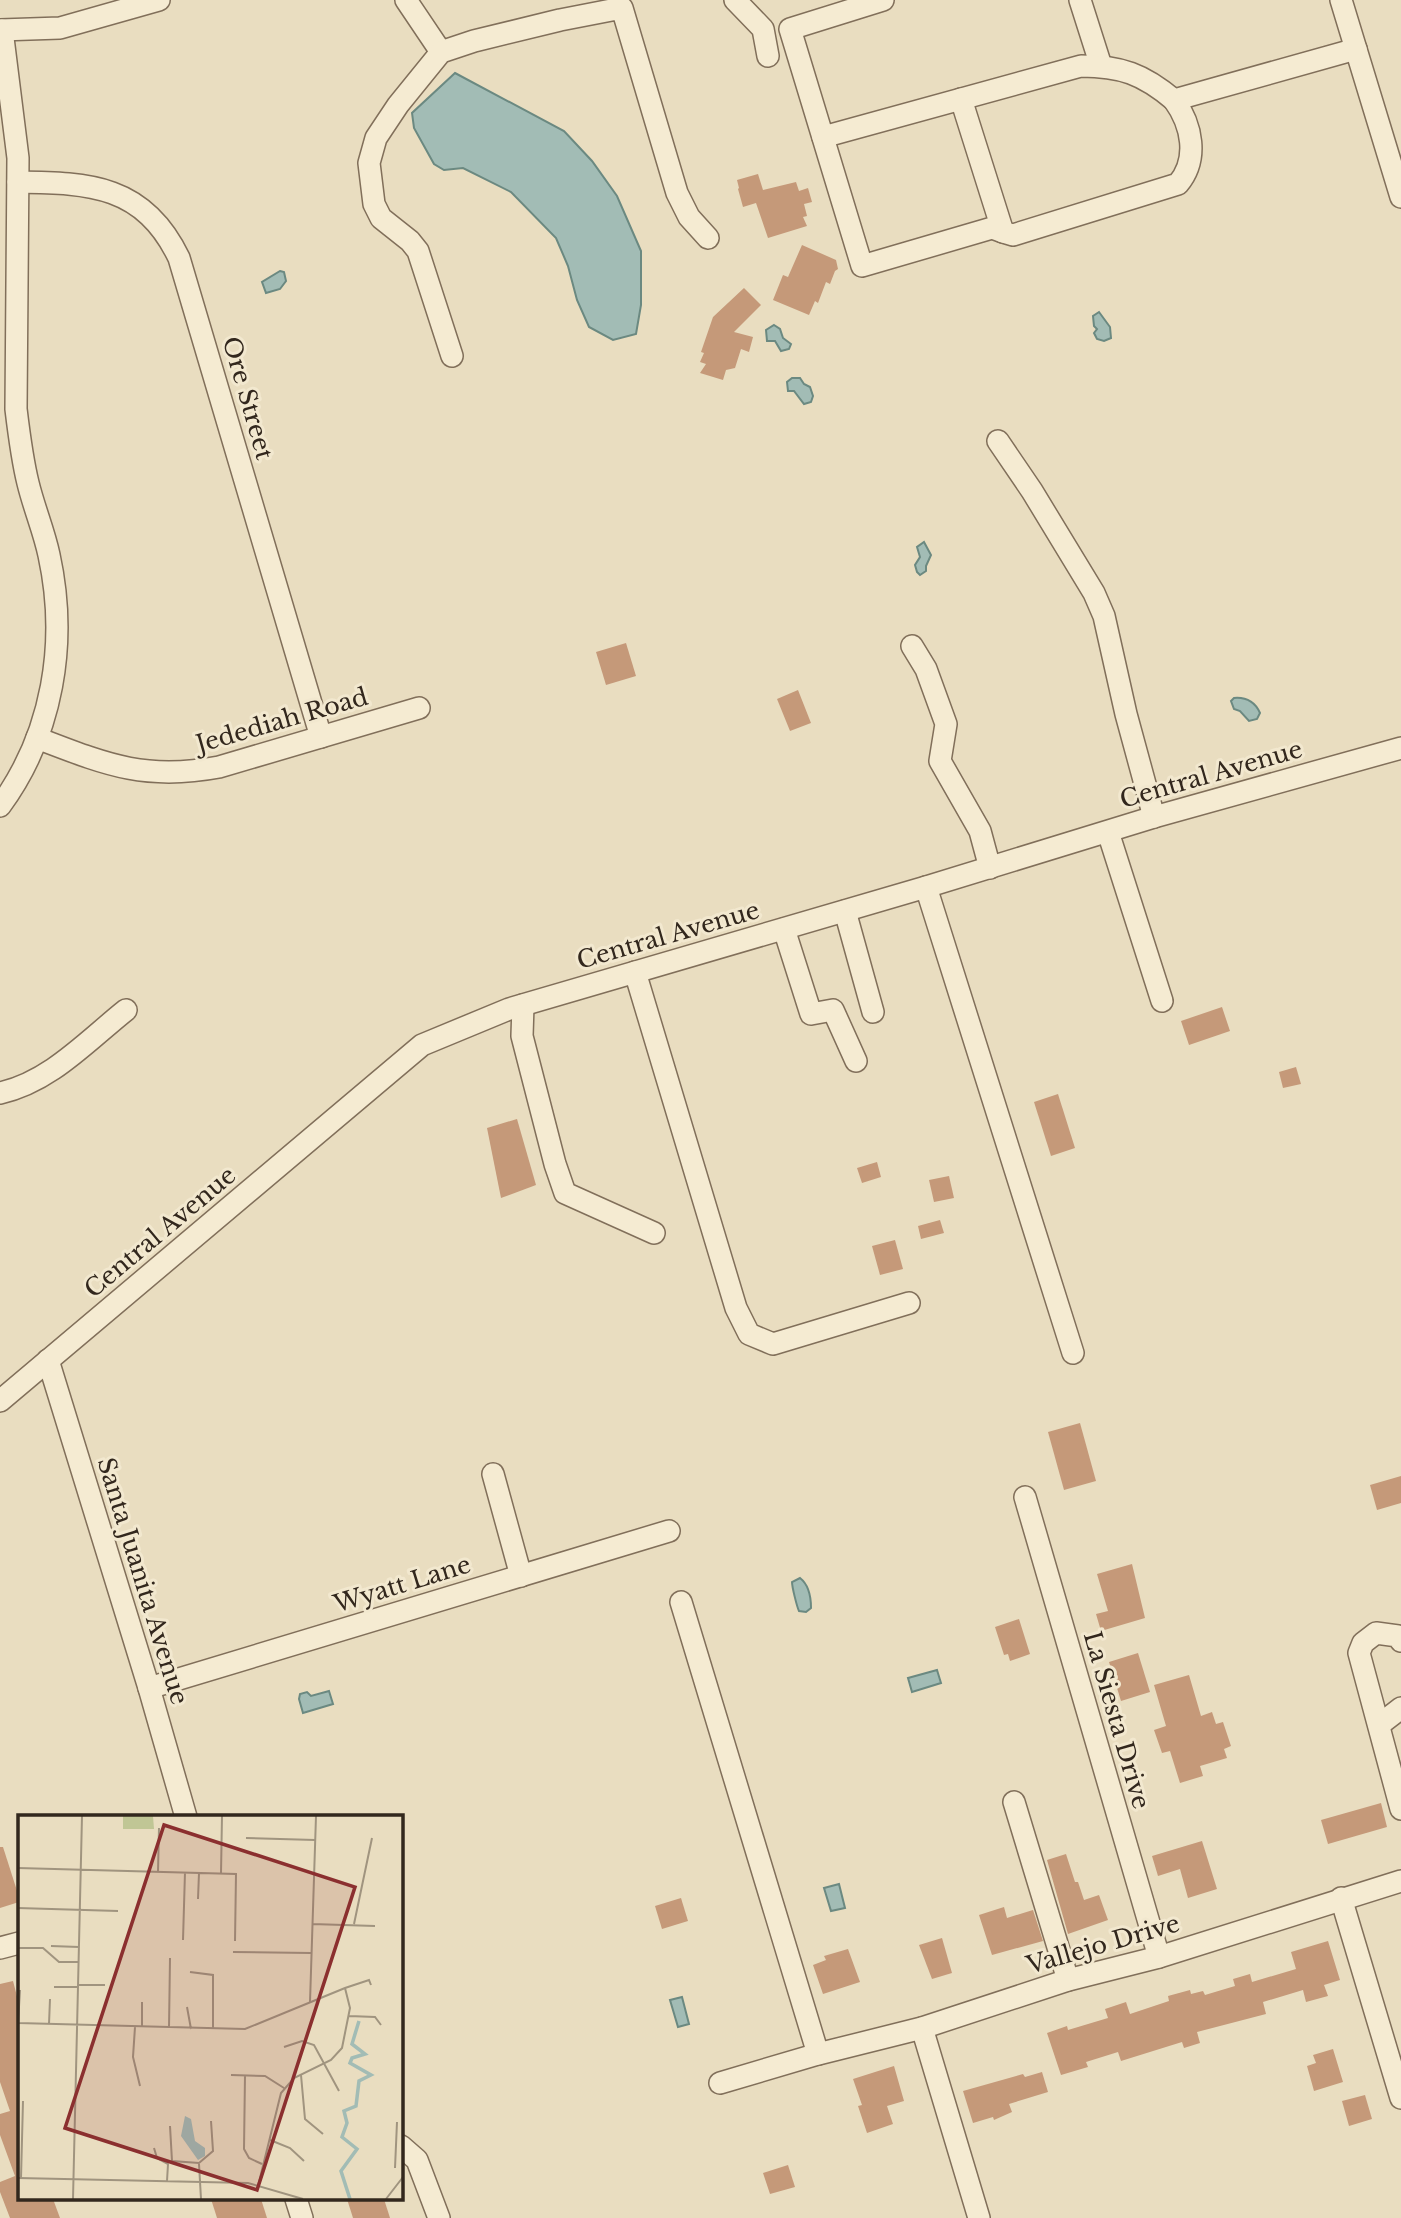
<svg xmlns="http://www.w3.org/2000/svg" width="1401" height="2218" font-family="'Libre Baskerville',serif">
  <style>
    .water { fill: #a2bcb5; stroke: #6b8981; stroke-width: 2 }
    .building { fill: #c59979 }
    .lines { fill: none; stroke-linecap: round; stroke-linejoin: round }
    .minor-casing { stroke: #816f5a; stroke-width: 24 }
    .minor { stroke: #f5ebd2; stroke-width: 21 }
    .labels { text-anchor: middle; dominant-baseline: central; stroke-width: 6; stroke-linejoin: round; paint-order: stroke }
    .street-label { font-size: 24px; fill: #32271d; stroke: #f2e8cf }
    .inset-river { fill: none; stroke: #a2bcb5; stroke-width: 3.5 }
    .inset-road { fill: none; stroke: #a0947f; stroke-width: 2 }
    .view { fill: #8b2f2f; fill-opacity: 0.15; stroke: #8b2f2f; stroke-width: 3.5 }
    .inset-edge { fill: none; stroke: #32271d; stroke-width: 3.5 }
  </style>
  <rect width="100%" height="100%" fill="#e9ddc0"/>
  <g class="water">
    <polygon points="455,73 564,131 592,161 617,196 641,251 641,305 636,334 613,340 589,327 577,300 568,266 556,238 511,192 463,168 444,170 434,164 414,128 412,113"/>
    <polygon points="280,271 284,272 286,281 280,289 266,293 262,282"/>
    <polygon points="1099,312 1110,327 1111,338 1104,341 1097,339 1094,333 1097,329 1094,326 1093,316"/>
    <polygon points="774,325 780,329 783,338 791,344 789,349 781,351 775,341 767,341 766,330"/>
    <polygon points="792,378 800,378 804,384 810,387 813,396 811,402 804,404 794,391 788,391 787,382"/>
    <polygon points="924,542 931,555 926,566 926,571 920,575 917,572 915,565 920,557 917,547"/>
    <path d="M1234,698C1246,697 1255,702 1260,713L1257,719L1249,721L1240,711L1234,709L1231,701Z"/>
    <path d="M800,1578C809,1585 811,1596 811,1608L806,1612L799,1611C797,1607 792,1587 792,1582Z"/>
    <polygon points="937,1670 941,1683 912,1692 908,1678"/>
    <polygon points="329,1691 333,1704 303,1713 299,1699 300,1694 307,1692 311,1696"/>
    <polygon points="839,1884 845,1908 831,1911 824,1888"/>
    <polygon points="682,1997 689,2024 678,2027 670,2000"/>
  </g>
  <g class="building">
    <polygon points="758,174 763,190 796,182 799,191 808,188 812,202 804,204 807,216 803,217 807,226 768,238 756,203 743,207 738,189 739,188 737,180"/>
    <polygon points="802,245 836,260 838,269 835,271 830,284 826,282 818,303 815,301 809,315 773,300 783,275 788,277"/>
    <polygon points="744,288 761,305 734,332 753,337 749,352 741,349 735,368 726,370 723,380 700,373 706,364 700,362 704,353 701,352 713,317"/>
    <polygon points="626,643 636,676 606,685 596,652"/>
    <polygon points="798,690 811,723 790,731 777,699"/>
    <polygon points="1222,1007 1230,1031 1189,1045 1181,1021"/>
    <polygon points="1296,1067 1301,1084 1283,1088 1279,1072"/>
    <polygon points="1058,1094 1075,1148 1051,1156 1034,1102"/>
    <polygon points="517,1119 536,1185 501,1198 487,1128"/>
    <polygon points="877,1162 881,1177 862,1183 857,1168"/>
    <polygon points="949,1176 954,1198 934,1202 929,1180"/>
    <polygon points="940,1220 944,1233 921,1239 918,1226"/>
    <polygon points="895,1240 903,1269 880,1275 872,1246"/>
    <polygon points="1080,1423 1096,1481 1064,1490 1048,1432"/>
    <polygon points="1401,1476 1401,1503 1377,1510 1370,1485"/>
    <polygon points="1132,1564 1145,1618 1101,1631 1096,1614 1108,1611 1097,1574"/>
    <polygon points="1019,1619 1030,1654 1010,1661 1008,1654 1004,1655 995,1627"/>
    <polygon points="1138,1653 1150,1692 1121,1701 1109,1662"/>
    <polygon points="1189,1675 1201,1716 1212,1712 1216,1724 1223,1722 1231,1746 1224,1749 1227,1758 1200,1766 1203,1776 1180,1783 1170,1751 1162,1753 1154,1730 1166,1726 1154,1685"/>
    <polygon points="1381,1803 1387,1827 1328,1844 1321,1820"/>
    <polygon points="1202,1841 1217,1889 1188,1898 1180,1869 1158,1876 1152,1856"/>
    <polygon points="0,1847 3,1847 19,1897 19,1902 0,1908"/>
    <polygon points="1066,1854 1075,1882 1078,1882 1084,1900 1099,1895 1108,1920 1068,1934 1047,1860"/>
    <polygon points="681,1898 688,1921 662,1929 655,1906"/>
    <polygon points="1004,1907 1007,1918 1033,1910 1043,1941 992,1955 979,1915"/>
    <polygon points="942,1938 952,1973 932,1979 919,1945"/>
    <polygon points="1328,1941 1340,1980 1324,1985 1328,1996 1306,2002 1303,1990 1263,2002 1266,2014 1197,2032 1200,2043 1184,2048 1182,2042 1121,2061 1118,2052 1086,2062 1088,2067 1061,2075 1047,2033 1067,2026 1068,2030 1108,2018 1105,2009 1126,2002 1130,2014 1169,2001 1168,1996 1190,1990 1191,1994 1203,1991 1205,1995 1235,1986 1233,1979 1250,1974 1252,1982 1296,1969 1291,1952"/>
    <polygon points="848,1949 860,1982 823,1994 813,1965 826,1960 824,1956"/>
    <polygon points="13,1981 19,2004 19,2199 53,2199 60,2218 10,2218 0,2192 0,2182 15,2176 0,2135 0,2114 10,2111 0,2082 0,1984"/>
    <polygon points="1333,2049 1343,2082 1314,2091 1307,2066 1316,2063 1313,2055"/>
    <polygon points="894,2066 904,2101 887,2106 893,2124 867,2133 858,2106 862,2105 853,2079"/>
    <polygon points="1042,2072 1048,2092 1009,2104 1012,2112 994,2120 993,2117 973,2123 963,2091 1023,2074 1025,2077"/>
    <polygon points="1365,2095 1372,2119 1349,2126 1342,2101"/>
    <polygon points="788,2165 795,2187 770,2194 763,2173"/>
    <polygon points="211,2199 261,2199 267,2218 217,2218"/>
    <polygon points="347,2199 384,2199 390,2218 353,2218"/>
  </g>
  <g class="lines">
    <g class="minor-casing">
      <g id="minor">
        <polyline points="406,0 441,52"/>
        <polyline points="735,0 763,29 768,56"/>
        <polyline points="883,0 790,29 862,266 992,228 1003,232"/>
        <polyline points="1080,0 1101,66"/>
        <polyline points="1341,0 1401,197"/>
        <polyline points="0,30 60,28 159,0"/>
        <path d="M961,99L1003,232L1013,235L1178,184C1199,159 1192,125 1174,100"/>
        <path d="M823,137L1081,66C1121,66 1143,74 1174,100L1356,49"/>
        <path d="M18,182C90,183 144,185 179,258L321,737"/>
        <polyline points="452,356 418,251 410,241 381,218 374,204 369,163 376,138 398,105 441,52 474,41 560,20 622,8 677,193 689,217 708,238"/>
        <polyline points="998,441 1032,491 1094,593 1104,616 1126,714 1154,817"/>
        <polyline points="912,646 926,669 946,724 940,761 980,831 990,868"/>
        <path d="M37,738C105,764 144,781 219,767L419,708"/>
        <path d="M0,806C53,734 68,642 49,555C44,531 34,508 28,483C22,459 19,434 16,409L18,158L2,30"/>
        <polyline points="1108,832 1162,1001"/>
        <polyline points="926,887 1073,1353"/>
        <polyline points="845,911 873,1012"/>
        <polyline points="784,929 811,1014 833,1010 856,1061"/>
        <polyline points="635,972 736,1308 749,1334 773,1344 909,1303"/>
        <polyline points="523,1005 522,1036 555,1164 565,1193 654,1233"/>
        <path d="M0,1093C50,1082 87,1041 126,1010"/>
        <polyline points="48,1360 149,1688 186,1817"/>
        <polyline points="0,1401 422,1045 509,1009 926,887 1154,817 1401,748"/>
        <polyline points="493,1474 521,1576"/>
        <polyline points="1025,1497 1159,1957"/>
        <polyline points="681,1602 818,2054"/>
        <polyline points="1401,1641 1398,1636 1376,1633 1363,1643 1359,1653 1401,1809"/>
        <polyline points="149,1688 669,1531"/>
        <polyline points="1379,1725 1401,1708"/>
        <polyline points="1014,1802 1068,1980"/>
        <polyline points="1341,1898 1401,2098"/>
        <polyline points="0,1948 19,1943"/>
        <polyline points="922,2028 979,2218"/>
        <polyline points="720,2083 818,2054 922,2028 1068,1980 1159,1957 1401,1881"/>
        <polyline points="401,2146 417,2160 439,2218"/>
        <polyline points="296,2199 302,2218"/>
      </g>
    </g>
    <use href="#minor" class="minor"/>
  </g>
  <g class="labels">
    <g class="street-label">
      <text transform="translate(248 398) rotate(74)">Ore Street</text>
      <text transform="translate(282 720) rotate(-16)">Jedediah Road</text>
      <text transform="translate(1211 774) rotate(-16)">Central Avenue</text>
      <text transform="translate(668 935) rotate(-16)">Central Avenue</text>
      <text transform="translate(160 1232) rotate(-40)">Central Avenue</text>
      <text transform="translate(143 1581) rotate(73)">Santa Juanita Avenue</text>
      <text transform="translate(402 1584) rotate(-17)">Wyatt Lane</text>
      <text transform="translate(1117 1720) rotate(74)">La Siesta Drive</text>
      <text transform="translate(1103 1944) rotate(-16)">Vallejo Drive</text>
    </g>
  </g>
  <g transform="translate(18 1815)">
    <rect width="385" height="385" fill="#e9ddc0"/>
    <path d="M105,1H135L136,14H105Z" fill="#c0c695"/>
    <path d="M167,301L173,304L177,326L187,333V341L180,345L163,321Z" fill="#a2bcb5"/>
    <path class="inset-river" d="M332,384L323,356L339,334L324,322L329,308L326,296L338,291L341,266L353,260L332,248L334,243L347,239L334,229L341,206"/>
    <path class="inset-road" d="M228,23L297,25M0,53L218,59L217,126M140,57L141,13M203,58L204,1M180,84L181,58M0,93L100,96M294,109L357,111M336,109L354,23M165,125L167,57M33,131L61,132M0,133H25L41,147H61M215,137L293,138M172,157L195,160V214M60,170H87M36,172H60M292,187L298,1M169,192L173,214M331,201L357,202L363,210M0,208L227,214L327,173L351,165L353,170M0,208L2,175M31,209L32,184M117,212L115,242L122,271M124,212V187M151,213L152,143M266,232L284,226L296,230L321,276M213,260L247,261L266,273M227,260L226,334L231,343L244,349M283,260L287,304L305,319M152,311L154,346L181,348L195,336L193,306M252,325L272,333L286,346M136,333L139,343L150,349L149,366M181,349L183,384M377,353L379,307M0,363L230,368L285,384M3,363L5,286M240,371L263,278L276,263L313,245L324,233L332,193L327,173M55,384L64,1M368,384L385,362"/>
    <path class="view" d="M146,10L337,72L239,375L47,313Z"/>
    <rect width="385" height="385" class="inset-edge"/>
  </g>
</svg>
